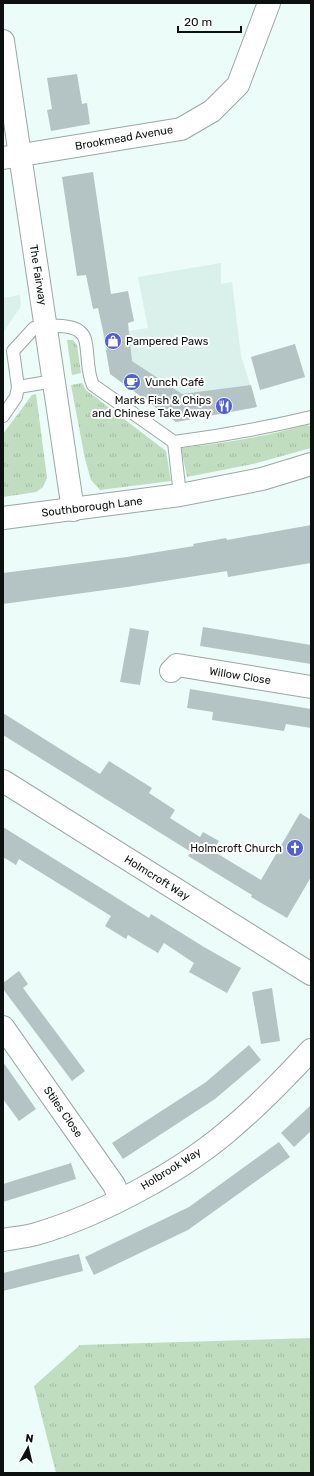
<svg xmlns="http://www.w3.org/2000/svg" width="314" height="1476" font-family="Rubik,sans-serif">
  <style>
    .built { fill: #d9f0eb }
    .grass { fill: url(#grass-tufts) }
    .building { fill: #b4c4c4 }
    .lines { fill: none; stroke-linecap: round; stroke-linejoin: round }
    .lane-casing { stroke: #9aa8a5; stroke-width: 14 }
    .street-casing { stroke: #9aa8a5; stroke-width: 24 }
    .secondary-casing { stroke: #9aa8a5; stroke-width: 24 }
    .lane { stroke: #fff; stroke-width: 12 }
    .street { stroke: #fff; stroke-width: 22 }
    .secondary { stroke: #fff; stroke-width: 22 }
    .labels { text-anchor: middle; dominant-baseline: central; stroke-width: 4; stroke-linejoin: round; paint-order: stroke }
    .street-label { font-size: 11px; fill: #0c1110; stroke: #fff }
    .poi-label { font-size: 11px; fill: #0c1110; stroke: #fff; text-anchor: start }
  </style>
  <defs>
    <pattern id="grass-tufts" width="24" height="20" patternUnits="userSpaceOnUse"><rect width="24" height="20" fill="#c1ddbf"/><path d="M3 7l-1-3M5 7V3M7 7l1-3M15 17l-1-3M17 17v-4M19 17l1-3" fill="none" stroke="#a5bda3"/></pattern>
  </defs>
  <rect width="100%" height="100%" fill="#ecfcf8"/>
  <g class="built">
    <polygon points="221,263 221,284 232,282 241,356 257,407 176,422 110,374 103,335 148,328 138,277"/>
    <polygon points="20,295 21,306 3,333 3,298"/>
  </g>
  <g class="grass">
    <polygon points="67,340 73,340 77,345 81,373 72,375"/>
    <polygon points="82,383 86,390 166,451 171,481 100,490 91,480 85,459 71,385"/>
    <polygon points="36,394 47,478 43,487 36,492 3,497 3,434 32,395"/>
    <path d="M306,425L311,426V448L253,464L187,477L181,448C224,443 265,437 306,425Z"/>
    <polygon points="311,1338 311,1473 56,1473 34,1386 80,1345"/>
  </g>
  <g class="building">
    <polygon points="77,74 82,104 87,103 90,124 51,131 47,110 52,109 47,78"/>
    <polygon points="93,172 111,294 128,291 134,321 128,323 132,361 182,394 251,385 257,407 176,422 110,374 106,350 107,350 98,308 93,309 86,275 77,276 62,177"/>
    <polygon points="295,344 305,377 260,390 251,357"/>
    <polygon points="311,525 311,563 228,577 227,571 127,587 3,604 3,573 127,557 194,546 193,544 226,538 227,540"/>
    <polygon points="203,627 311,645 311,664 200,646"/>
    <polygon points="130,628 149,631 140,685 120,682"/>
    <polygon points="190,689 311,709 311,728 286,724 284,731 212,720 213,712 187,708"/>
    <polygon points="3,713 100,774 109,761 152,788 149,793 175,810 170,818 200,837 203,832 219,841 213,851 261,880 300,813 311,820 311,877 287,918 251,897 252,895 188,856 191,852 3,735"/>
    <polygon points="3,827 149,918 151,914 204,947 241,968 227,993 189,972 194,963 164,943 158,953 128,935 126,939 105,926 111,916 19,859 16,865 3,857"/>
    <polygon points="19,971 28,984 23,988 85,1071 72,1081 3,989 3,983"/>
    <polygon points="272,988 280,1041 261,1044 252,992"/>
    <polygon points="249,1045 261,1060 215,1099 123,1159 112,1143 206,1082"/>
    <polygon points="3,1062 36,1109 19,1121 3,1099"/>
    <polygon points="311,1105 311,1131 294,1147 281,1133"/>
    <polygon points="279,1142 290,1157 188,1230 94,1275 85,1257 189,1207"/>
    <polygon points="71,1163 76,1179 3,1202 3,1184"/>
    <polygon points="79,1254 83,1271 3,1291 3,1273"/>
  </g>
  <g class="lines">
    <g class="lane-casing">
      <g id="lane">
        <polyline points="18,387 54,381"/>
        <path d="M3,416L16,397L18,387L13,351L34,328C47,326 79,321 85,339C89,354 86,370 93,385L174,442C220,436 265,428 311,417"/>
        <polyline points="174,442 180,495"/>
      </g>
    </g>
    <g class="street-casing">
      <g id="street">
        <polyline points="3,41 73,510"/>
        <polyline points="3,158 181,129 212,111 238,85 269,3"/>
        <polyline points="171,671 177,665 311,687"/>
        <polyline points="3,781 311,974"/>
        <polyline points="3,1027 114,1185 120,1199"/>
      </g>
    </g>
    <g class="secondary-casing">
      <g id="secondary">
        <polyline points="3,518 180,495 262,479 311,464"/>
        <path d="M3,1240C14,1238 25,1237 36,1234C101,1215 185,1170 235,1125C262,1102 287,1076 311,1050"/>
      </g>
    </g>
    <use href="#lane" class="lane"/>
    <use href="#street" class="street"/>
    <use href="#secondary" class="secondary"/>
  </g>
  <defs>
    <g id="shop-disc" transform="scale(0.9)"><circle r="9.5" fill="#4f5fd5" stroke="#fff"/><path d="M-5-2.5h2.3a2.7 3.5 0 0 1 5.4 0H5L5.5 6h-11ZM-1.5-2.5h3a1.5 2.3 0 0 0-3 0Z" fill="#fff"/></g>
    <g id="cafe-disc" transform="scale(0.9)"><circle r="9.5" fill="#4f5fd5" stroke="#fff"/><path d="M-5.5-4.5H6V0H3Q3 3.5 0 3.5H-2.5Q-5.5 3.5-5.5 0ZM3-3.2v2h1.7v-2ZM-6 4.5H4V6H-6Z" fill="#fff"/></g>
    <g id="restaurant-disc" transform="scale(0.9)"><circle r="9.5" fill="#4f5fd5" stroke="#fff"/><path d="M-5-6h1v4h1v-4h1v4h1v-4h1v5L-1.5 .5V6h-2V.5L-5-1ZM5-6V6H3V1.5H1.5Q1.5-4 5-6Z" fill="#fff"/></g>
    <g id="church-disc" transform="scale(0.9)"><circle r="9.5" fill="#4f5fd5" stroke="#fff"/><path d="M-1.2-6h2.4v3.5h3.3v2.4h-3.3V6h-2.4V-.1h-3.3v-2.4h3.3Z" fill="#fff"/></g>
  </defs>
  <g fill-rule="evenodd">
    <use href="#shop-disc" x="113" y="341"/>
    <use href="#cafe-disc" x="132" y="382"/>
    <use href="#restaurant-disc" x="224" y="406"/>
    <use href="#church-disc" x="295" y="848"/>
  </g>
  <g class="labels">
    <g class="street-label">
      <text transform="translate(124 138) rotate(-10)">Brookmead Avenue</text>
      <text transform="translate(38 275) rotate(81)">The Fairway</text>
      <text transform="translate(92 507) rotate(-7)">Southborough Lane</text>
      <text transform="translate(240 676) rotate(9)">Willow Close</text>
      <text transform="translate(157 878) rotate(32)">Holmcroft Way</text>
      <text transform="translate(63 1112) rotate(55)">Stiles Close</text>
      <text transform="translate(171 1169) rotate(-32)">Holbrook Way</text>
    </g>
    <g class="poi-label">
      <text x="126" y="341">Pampered Paws</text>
      <text x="145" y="382">Vunch Café</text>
      <text x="211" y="400" text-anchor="end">Marks Fish &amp; Chips<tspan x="211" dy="13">and Chinese Take Away</tspan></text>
      <text x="282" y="848" text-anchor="end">Holmcroft Church</text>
    </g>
  </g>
  <rect width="314" height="1476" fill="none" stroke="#0c1110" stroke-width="8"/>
  <g transform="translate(28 1448) rotate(8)" stroke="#ffffff" stroke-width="3" paint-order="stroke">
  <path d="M0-3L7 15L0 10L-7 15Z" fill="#0c1110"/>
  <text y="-6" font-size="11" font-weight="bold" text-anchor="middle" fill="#0c1110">N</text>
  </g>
  <path d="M178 26v6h63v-6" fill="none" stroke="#0c1110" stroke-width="2"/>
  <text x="184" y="26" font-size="12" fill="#0c1110" stroke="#ffffff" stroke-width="3" paint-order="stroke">20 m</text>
</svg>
